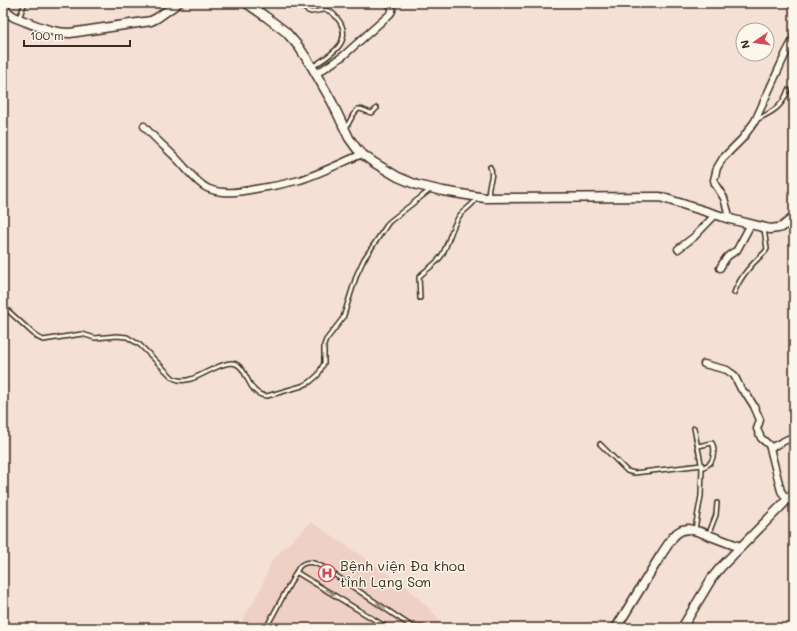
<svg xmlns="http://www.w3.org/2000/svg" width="797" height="631" font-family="Mali,sans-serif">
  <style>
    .built { fill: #efd0c4 }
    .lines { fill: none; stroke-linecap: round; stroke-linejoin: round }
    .lane-casing { stroke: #3b2a1e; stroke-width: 6 }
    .street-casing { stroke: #3b2a1e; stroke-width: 9 }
    .secondary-casing { stroke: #3b2a1e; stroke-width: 11 }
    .lane { stroke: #fbf7ec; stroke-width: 3 }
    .street { stroke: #fbf7ec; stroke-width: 6 }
    .secondary { stroke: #fbf7ec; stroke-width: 8 }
    .oneway { fill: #9b9085 }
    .labels { text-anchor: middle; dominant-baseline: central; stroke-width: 3; stroke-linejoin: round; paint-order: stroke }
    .poi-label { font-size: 14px; fill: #3b2a1e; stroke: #fbf7ec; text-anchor: start }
  </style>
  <rect width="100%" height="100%" fill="#f4e0d5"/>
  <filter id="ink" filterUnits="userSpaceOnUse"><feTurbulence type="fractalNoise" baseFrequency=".025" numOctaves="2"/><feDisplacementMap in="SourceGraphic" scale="8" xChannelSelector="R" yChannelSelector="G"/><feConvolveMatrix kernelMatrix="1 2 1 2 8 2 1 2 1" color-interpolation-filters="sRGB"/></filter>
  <g filter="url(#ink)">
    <polygon class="built" points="311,522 406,586 448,628 238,628 261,588 272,560"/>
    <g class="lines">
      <g class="lane-casing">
        <g id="lane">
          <path d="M298,3C301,6 306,11 311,12C317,12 323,8 329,11C334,13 337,18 340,22C353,44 327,57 312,67"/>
          <polyline points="19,18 25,3"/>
          <path d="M756,120C772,112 782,108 788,90"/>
          <path d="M346,128L353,115L358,109C363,108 367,113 372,113L377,108"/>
          <path d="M489,198C489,194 488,191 489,187C490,180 494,174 490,167"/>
          <path d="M734,293C741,275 752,264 765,252L767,249L764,229"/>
          <path d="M420,298L419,277C426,269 436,265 442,255C449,243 451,227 460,215C466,208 474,205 477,197"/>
          <path d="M3,306L37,337L43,340L82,334L95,338L117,336L127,337L140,345L173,378C191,388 212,364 231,363C249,363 245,395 267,396L302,386L310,382L318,375L324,363V345L326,340L343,318L357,274L364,259L389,222L430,190"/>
          <polyline points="694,428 702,468 701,496 695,529"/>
          <polyline points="600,444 627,471 634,473 702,465"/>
          <path d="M698,446L712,443C715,447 714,457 711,462C709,465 705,466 702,468"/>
          <polyline points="709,533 716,515 717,503"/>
          <polyline points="296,572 388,628"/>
          <path d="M266,628L299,567C306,559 315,563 323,567L414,628"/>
          <path d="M413,628C418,626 422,626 427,628"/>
        </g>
      </g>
      <g class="street-casing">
        <g id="street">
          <path d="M316,74L343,56L390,14C394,10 392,7 389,3"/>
          <path d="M144,126C153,137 164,146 174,156C184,165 195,182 207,188C222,195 240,192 255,189C270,187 285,184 300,180C321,173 341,163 362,154"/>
          <polyline points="730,219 724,198 715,184 714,180 717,168 723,158 742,139 755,121 786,53 794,38"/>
          <polyline points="678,249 694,237 716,214"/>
          <path d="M720,268C723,263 726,256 731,254C733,252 735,252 737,250L751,224"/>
          <polyline points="704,364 727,370 731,373 734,375 741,389 747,395 754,406 760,420 757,429 761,438 769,445 770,448 781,491 787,500"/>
          <polyline points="770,448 794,436"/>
        </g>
      </g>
      <g class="secondary-casing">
        <g id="secondary">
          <polyline points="246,3 265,16 286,32 299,47 312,67 332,102 349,138 357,149 362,154 373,162 398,177 417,185 443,191 485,198 660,197 730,219 770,229 778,228 782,227 794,217"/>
          <path d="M3,9L14,17L19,19C35,25 52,33 70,33L151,21L157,18L178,3"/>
          <polyline points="616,628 661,555 673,537 677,533 682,530 689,529 700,532 740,547"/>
          <polyline points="682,628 712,578 721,567 794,493"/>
        </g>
      </g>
      <use href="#lane" class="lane"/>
      <use href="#street" class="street"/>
      <use href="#secondary" class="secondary"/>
    </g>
    <defs><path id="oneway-solid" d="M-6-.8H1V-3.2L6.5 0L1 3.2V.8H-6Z"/></defs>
    <g class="oneway">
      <use href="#oneway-solid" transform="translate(330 592) rotate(31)"/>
      <use href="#oneway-solid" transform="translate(381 606) rotate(-146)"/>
    </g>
  </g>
  <defs>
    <g id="hospital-ring" transform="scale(0.9)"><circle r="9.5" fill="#fbf7ec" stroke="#d1495b" stroke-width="1.5"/><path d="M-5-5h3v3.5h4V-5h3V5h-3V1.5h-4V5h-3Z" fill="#d1495b"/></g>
  </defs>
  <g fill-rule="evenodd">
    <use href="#hospital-ring" x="327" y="573"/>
  </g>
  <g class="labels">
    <g class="poi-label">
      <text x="340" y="565">Bệnh viện Đa khoa<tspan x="340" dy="16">tỉnh Lạng Sơn</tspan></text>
    </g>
  </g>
  <rect width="797" height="631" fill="none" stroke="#fbf7ec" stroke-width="16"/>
  <rect x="8" y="8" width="781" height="615" fill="none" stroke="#3b2a1e" stroke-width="1.5" filter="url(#ink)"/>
  <g transform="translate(755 42) rotate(257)"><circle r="19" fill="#fbf7ec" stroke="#aea59a"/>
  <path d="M0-3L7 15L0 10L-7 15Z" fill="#d1495b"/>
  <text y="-6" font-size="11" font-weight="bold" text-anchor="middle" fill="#3b2a1e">N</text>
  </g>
  <path d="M24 40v6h106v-6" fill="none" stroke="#3b2a1e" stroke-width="2"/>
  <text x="30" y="40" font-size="12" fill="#3b2a1e" stroke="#fbf7ec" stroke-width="3" paint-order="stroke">100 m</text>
</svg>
